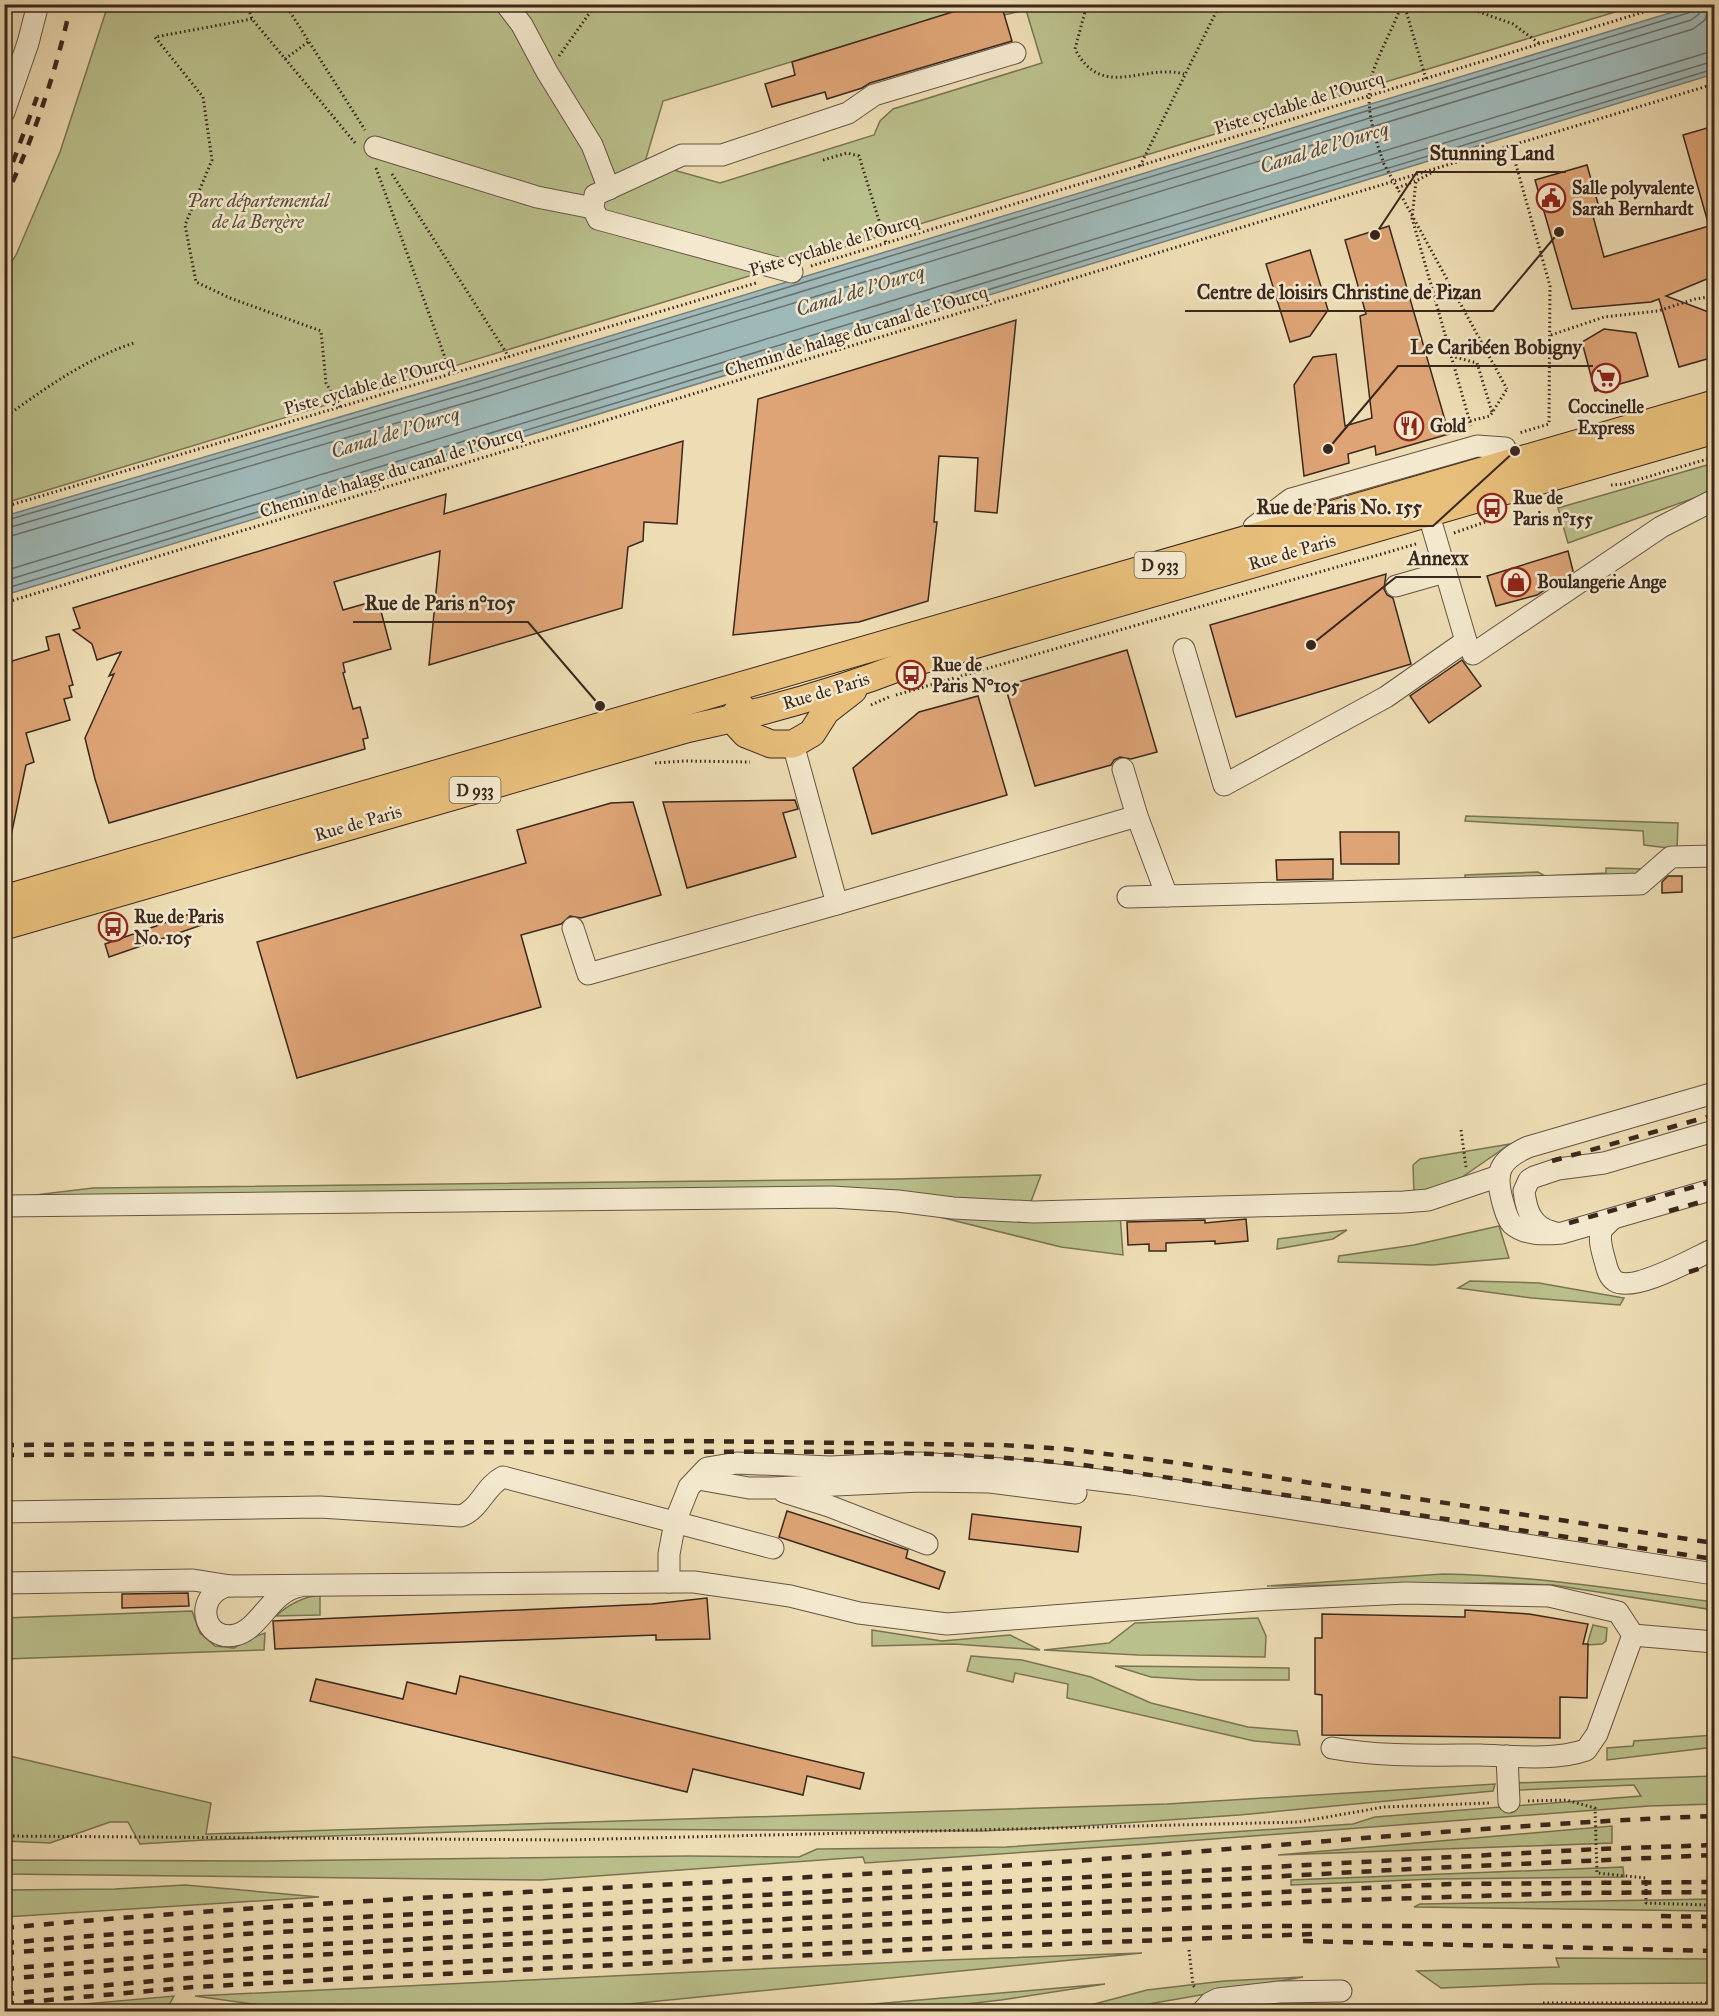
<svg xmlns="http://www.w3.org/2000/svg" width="1719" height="2016" font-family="'IM FELL Great Primer',serif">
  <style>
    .green { fill: #bac08c; stroke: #7a7454; stroke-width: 1.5 }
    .water { fill: #9fb9b9; stroke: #767f7b; stroke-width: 1.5 }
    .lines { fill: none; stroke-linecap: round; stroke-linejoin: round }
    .shore { stroke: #6c706b; stroke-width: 1.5 }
    .building { fill: #dea476; stroke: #39271d; stroke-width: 1.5 }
    .minor-casing { stroke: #665443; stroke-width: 23 }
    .major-casing { stroke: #39271d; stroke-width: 29 }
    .path { stroke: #39271d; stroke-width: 3; stroke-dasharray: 1.5 3; stroke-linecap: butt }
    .minor { stroke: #f4e9ce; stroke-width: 21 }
    .major { stroke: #e7be7a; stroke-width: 27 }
    .rail { stroke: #39271d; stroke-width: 4.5; stroke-dasharray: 10 10; stroke-linecap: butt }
    .path-bridge { stroke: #39271d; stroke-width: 3; stroke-dasharray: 1.5 3; stroke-linecap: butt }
    .labels { text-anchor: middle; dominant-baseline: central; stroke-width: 5; stroke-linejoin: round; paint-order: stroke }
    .shield { fill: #f4e9ce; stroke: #716152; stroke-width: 1.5 }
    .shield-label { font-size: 16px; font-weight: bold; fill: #39271d }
    .street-label { font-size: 18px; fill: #39271d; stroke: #f4e9ce }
    .poi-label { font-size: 18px; font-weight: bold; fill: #39271d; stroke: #f4e9ce; text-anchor: start }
    .park-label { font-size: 18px; font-style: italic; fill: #594d39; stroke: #f4e9ce }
    .water-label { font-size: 20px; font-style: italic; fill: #524c44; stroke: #f4e9ce }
    .leader { fill: none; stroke: #39271d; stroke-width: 2 }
    .callout-dot { fill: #39271d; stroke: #f4e9ce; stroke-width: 2 }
    .callout-label { font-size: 20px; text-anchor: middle; font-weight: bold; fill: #39271d; stroke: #f4e9ce; stroke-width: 5; stroke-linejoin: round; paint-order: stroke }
  </style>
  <rect width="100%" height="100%" fill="#eeddb4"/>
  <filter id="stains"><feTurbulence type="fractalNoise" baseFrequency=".00333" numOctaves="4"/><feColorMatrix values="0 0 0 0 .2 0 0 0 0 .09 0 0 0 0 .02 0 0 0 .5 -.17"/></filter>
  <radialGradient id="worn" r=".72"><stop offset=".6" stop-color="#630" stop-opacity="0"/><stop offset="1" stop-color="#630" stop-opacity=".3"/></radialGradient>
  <g class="green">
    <polygon points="108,5 978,5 663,101 645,162 720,183 874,135 880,121 893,109 1042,63 1026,10 1004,15 1001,5 1638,5 5,503 5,272 16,255 60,152"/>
    <polygon points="1714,463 1714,491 1568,543 1558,508"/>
    <polygon points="1466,816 1678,823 1677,849 1644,845 1643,831 1465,821"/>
    <polygon points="1606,868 1644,869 1641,879 1465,884 1465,875 1538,872 1545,876 1606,873"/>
    <polygon points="1510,1144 1452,1184 1414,1194 1413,1165 1420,1159"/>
    <polygon points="1041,1175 1030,1204 10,1198 93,1188 897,1179"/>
    <polygon points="883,1203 1120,1214 1123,1255 1061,1247"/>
    <polygon points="1499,1226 1509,1258 1433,1265 1338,1262 1339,1256 1414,1245"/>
    <polygon points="1347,1230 1333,1239 1277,1249 1278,1239"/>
    <polygon points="1470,1281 1539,1283 1624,1298 1620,1305 1532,1298 1458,1288"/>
    <path d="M1443,1574C1535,1576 1624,1590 1714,1602V1610L1553,1585L1496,1583L1267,1586Z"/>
    <path d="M320,1595V1615L276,1616C289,1604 302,1597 320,1595Z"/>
    <polygon points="192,1611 200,1633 215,1646 234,1648 251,1638 265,1633 264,1650 5,1659 4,1618"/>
    <polygon points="1258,1618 1266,1636 1265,1657 1138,1655 1044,1650 1109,1643 1135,1623"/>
    <polygon points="1593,1625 1607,1628 1606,1641 1602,1644 1587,1645"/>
    <polygon points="872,1630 942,1641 1010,1635 1040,1650 954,1644 872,1646"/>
    <polygon points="971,1656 1022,1660 1091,1677 1151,1703 1248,1727 1297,1731 1300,1745 1254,1741 1067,1698 1068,1684 1015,1673 1013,1682 967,1671"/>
    <polygon points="1115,1666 1289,1668 1289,1680 1199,1680 1151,1677"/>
    <polygon points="1714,1735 1714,1747 1607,1760 1607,1748 1633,1746 1634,1741"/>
    <polygon points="5,1755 211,1803 206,1834 1167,1804 1495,1784 1493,1791 1239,1815 1068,1827 982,1831 553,1829 204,1840 140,1844 128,1822 110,1822 50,1843 5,1841"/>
    <polygon points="1714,1776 1714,1804 1649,1806 1148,1844 865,1863 863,1857 541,1880 5,1874 5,1860 263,1861 688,1856 799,1857 817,1849 1006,1847 1353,1824 1375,1817 1641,1796 1634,1785 1518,1790 1514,1783"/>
    <polygon points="1612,1826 1612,1843 1278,1855"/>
    <polygon points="1623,1867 1624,1877 1435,1879 1291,1885 1291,1880"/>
    <polygon points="185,1885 319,1897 5,1917 5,1890 115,1889"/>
    <polygon points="1714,1899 1714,1911 1414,1907 1420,1904"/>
    <polygon points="1142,1953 549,2012 303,2011 195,1996 945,1960"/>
    <polygon points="1556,1958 1714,1959 1714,1983 1539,1984 1441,1988 1417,1971 1559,1967"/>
    <polygon points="1303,1977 1109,2011 1064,2012 1147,1990 1224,1981"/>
    <polygon points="1105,1984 1001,2000 906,2011 792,2011"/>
    <polygon points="174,1996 168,2007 170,2011 5,2011"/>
    <polygon points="1363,2005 1372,2011 1224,2011 1225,2010 1357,2011"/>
  </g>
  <polygon class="water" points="1696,5 1714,5 1714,74 5,595 5,516 475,377"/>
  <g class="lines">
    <g class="shore">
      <polyline points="4,521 477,382 1688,13 1693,10 1694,4"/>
      <polyline points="4,529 479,390 1691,20 1699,14 1701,4"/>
      <polyline points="4,538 482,398 1693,29 1705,20 1710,4"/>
      <polyline points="4,571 1706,53 1714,52"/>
      <polyline points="4,581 1714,61"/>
      <polyline points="4,589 1714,69"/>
    </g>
  </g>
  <g class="building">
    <polygon points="978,4 1001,4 1012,41 870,83 862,88 827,99 825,92 772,107 765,84 795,75 792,62"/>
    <polygon points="1714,126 1714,276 1666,296 1714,314 1714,357 1679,367 1659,299 1651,302 1572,309 1535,180 1587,165 1599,207 1593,216 1604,257 1709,226 1683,135"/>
    <polygon points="1389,226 1449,434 1376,455 1375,446 1348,454 1349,463 1304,476 1294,385 1313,357 1336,354 1345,426 1372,418 1360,316 1366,314 1345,240"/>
    <polygon points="1310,250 1328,310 1310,336 1290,342 1266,264"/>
    <polygon points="1016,320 997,513 975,511 978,458 939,456 934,522 937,522 928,601 859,622 733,635 758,399"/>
    <polygon points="1604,329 1636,333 1648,376 1595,391 1582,342"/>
    <polygon points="683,441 677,524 644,522 643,541 628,547 622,608 429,665 440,551 334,582 343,610 378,600 391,649 343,663 345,672 343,673 353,709 360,707 366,729 368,738 363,739 365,749 109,823 95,779 85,738 114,674 109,676 121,652 97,660 92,644 73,630 80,628 73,608 446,494 444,514"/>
    <polygon points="1568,551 1573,571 1537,595 1496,606 1487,576"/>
    <polygon points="1386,574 1384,589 1387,595 1393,598 1411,664 1236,717 1210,625"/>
    <polygon points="59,634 73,685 69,686 72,697 64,699 70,720 26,733 34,762 26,765 11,836 4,835 4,707 12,661 49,650 46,637"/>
    <polygon points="1127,650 1157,752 1131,759 1120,757 1114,760 1111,765 1035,786 1005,686"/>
    <polygon points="1462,660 1481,686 1429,723 1410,696"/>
    <polygon points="978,696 1007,795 872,834 853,768 919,712"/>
    <polygon points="795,800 798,809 783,813 796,857 687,888 663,802"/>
    <polygon points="633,802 661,895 581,918 570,916 561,924 521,935 541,1007 297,1078 257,942 526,863 517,830 611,803"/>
    <polygon points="1340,832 1399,832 1399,864 1341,864"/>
    <polygon points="1333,859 1333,879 1277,880 1276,860"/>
    <polygon points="1668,876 1682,876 1682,892 1662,893 1662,882"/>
    <polygon points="193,913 202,925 109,957 105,944"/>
    <polygon points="1246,1219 1248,1241 1215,1244 1215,1241 1166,1243 1166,1251 1149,1251 1149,1244 1128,1245 1127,1222 1205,1220 1205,1223"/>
    <polygon points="787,1511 908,1550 906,1558 945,1572 939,1589 779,1537"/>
    <polygon points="972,1514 1081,1527 1078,1552 969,1539"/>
    <polygon points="188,1593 189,1606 122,1608 122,1594"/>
    <polygon points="707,1598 710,1639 656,1640 656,1635 275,1649 273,1621 652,1604"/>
    <polygon points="1465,1610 1529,1614 1588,1624 1583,1644 1588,1644 1587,1698 1560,1697 1560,1738 1322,1735 1322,1695 1315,1694 1315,1638 1322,1638 1322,1614 1465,1617"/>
    <polygon points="460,1676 864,1773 860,1789 807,1776 803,1795 693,1769 687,1792 310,1701 316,1679 403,1699 407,1682 456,1694"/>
  </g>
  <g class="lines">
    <g class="minor-casing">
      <g id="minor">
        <polyline points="506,4 522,25 547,72 592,145 609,189"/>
        <polyline points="4,112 28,43 38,4"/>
        <polyline points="375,147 537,197 593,208"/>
        <polyline points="792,272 598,219 593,208 595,195 682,155 722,155 848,113 874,95 1015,53"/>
        <polyline points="1254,527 1291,499 1477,446 1505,448 1509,463"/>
        <polyline points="1396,586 1445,572"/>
        <polyline points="1184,649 1224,785 1386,697 1466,641 1428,512"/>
        <polyline points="1473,654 1661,527 1714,500"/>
        <polyline points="793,744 837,904 1137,816 1123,769"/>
        <polyline points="1137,816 1167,896"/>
        <polyline points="1128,897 1640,884 1671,857 1714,856"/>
        <polyline points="573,928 588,974 837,904"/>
        <path d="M1714,1093L1528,1147C1499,1160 1494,1172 1503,1203C1505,1210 1507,1219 1512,1224C1526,1236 1546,1234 1562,1233L1714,1189"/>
        <polyline points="4,1206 832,1197 898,1201 953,1208 1034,1212 1404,1202 1428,1200 1499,1176"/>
        <path d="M1612,1219L1602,1229C1598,1238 1602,1251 1605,1261C1607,1268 1608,1276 1615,1281C1635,1293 1694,1258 1714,1249"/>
        <path d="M1553,1232C1532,1228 1526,1210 1524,1191L1529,1180L1534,1177L1558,1169L1604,1163L1714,1131"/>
        <polyline points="698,1479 749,1488 772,1488 921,1481 990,1482 1076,1493"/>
        <polyline points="784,1492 829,1506 927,1544"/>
        <path d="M4,1512L320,1507L461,1516C480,1509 485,1486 503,1477L773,1548"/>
        <polyline points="669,1582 669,1554 675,1522 689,1487 707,1468 737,1463 830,1467 920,1463 1015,1470 1132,1484 1714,1574"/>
        <polyline points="4,1583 193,1580 231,1586"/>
        <path d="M301,1586C270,1591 260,1630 235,1635C203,1642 193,1596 227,1586L669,1582H694L790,1596L859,1613L947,1624L1259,1600L1406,1593L1549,1596L1618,1612L1633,1635"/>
        <polyline points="1633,1635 1714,1642"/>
        <path d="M1332,1748C1381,1757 1431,1755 1480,1755C1514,1756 1554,1761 1586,1750L1597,1734L1633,1635"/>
        <polyline points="1507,1756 1509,1802"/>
        <polyline points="1202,2012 1210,2003 1218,1999 1279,1992 1341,1991"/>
      </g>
    </g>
    <g class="major-casing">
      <g id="major">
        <polyline points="741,707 732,719 746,734 771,744 793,744 812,733 826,711 853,690"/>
        <polyline points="4,899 1714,404"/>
        <path d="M4,926L686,729C761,713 836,692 908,664L1714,430"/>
      </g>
    </g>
    <g class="path">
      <polyline points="247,4 252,19 356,144"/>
      <polyline points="285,4 365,130"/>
      <path d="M1087,4L1075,49C1102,101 1143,63 1184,74"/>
      <polyline points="1404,4 1426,79"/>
      <polyline points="1457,4 1513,24 1540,44"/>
      <polyline points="1400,9 1402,4"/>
      <polyline points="252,19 155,37 203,97 212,160 185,225 196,282 230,298 321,331 326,383 340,407"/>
      <polyline points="559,56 596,4"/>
      <polyline points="285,59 308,42"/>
      <polyline points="1511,147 1550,286 1549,424 1519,433"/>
      <polyline points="823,160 847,153 859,156 886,243"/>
      <polyline points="1140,166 1220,4"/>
      <polyline points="376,168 451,374"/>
      <polyline points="1435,171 1416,181 1412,218 1471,426"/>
      <polyline points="392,174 509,357"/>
      <polyline points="1397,188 1415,181"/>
      <polyline points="811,266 1670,4"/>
      <polyline points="1551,335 1604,317 1658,311 1695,299 1714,296"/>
      <polyline points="1451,356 1477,363 1492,412"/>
      <path d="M4,418C44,389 87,358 134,343"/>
      <polyline points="1470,421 1490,416 1507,389"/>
      <polyline points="1611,485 1624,484 1714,457"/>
      <polyline points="4,507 756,283"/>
      <polyline points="1454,533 1488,521"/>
      <polyline points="4,603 1714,84"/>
      <polyline points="896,695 1416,544"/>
      <polyline points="871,705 889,697"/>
      <polyline points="655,763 685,761 750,762"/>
      <polyline points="1461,1130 1466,1167"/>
      <polyline points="1528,1801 1566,1800 1595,1808 1597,1873 1646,1878 1646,1903 1707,1905"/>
      <polyline points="4,1836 565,1840 1299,1822 1384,1807 1489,1803"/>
      <polyline points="1189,1950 1193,1985 1196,1989"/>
      <polyline points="1543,2012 1543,2003 1714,2003"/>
      <polyline points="1640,2012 1640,2003"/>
    </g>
    <use href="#minor" class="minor"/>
    <use href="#major" class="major"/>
    <g class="rail">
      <polyline points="13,162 37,97"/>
      <path d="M4,200C34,138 56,72 71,4"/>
      <polyline points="1552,1161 1714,1115"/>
      <polyline points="1669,1211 1714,1198"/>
      <polyline points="1569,1223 1714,1181"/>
      <polyline points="1689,1272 1714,1264"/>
      <polyline points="4,1445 688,1441 1002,1445 1066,1449 1171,1462 1714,1543"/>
      <path d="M4,1455C216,1454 427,1452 639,1452C787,1452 936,1448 1083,1465L1714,1559"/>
      <polyline points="1661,1916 1714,1917"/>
      <path d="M4,1928C330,1898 658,1887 984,1867C1228,1852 1471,1825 1714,1816"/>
      <polyline points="1303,1941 1714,1951"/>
      <polyline points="4,1943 252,1923 1598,1849 1714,1845"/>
      <polyline points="4,1953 244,1934 1410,1869 1714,1855"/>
      <polyline points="4,1969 269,1947 1282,1892 1450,1884 1714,1882"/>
      <polyline points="4,1979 256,1958 1324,1901 1570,1893 1714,1892"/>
      <polyline points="4,1994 189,1978 394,1965 1049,1932 1270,1926 1714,1926"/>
      <polyline points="4,2004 193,1987 325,1980 909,1950 1314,1934"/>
    </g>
    <path class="path-bridge" d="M1400,9C1392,30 1378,55 1372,75C1364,106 1374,135 1384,164L1507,389"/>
  </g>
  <defs>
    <g id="civic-ring" transform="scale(1.5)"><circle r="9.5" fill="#f4e9ce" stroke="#8f2418" stroke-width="1.5"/><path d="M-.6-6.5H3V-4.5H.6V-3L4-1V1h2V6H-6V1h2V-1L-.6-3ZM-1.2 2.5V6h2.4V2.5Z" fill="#8f2418"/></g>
    <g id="supermarket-ring" transform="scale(1.5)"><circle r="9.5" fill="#f4e9ce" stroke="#8f2418" stroke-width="1.5"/><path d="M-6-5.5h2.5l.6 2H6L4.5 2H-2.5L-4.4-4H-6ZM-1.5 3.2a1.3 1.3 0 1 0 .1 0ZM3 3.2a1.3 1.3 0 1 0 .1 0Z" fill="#8f2418"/></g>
    <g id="restaurant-ring" transform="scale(1.5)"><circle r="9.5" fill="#f4e9ce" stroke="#8f2418" stroke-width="1.5"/><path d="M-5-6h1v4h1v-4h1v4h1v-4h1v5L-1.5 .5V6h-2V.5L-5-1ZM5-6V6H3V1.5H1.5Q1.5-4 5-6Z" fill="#8f2418"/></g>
    <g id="bus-ring" transform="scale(1.5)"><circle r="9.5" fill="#f4e9ce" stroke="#8f2418" stroke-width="1.5"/><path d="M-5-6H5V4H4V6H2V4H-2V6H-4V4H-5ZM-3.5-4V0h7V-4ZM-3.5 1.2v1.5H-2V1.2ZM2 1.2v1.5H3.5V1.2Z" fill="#8f2418"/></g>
    <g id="shop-ring" transform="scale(1.5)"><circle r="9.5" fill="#f4e9ce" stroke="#8f2418" stroke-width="1.5"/><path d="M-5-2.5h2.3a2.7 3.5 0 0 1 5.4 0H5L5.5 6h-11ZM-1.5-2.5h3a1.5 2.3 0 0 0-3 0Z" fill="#8f2418"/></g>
  </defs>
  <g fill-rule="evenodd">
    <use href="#civic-ring" x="1551" y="198"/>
    <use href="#supermarket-ring" x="1606" y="378"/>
    <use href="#restaurant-ring" x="1409" y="426"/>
    <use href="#bus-ring" x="1492" y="508"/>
    <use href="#shop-ring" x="1516" y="582"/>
    <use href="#bus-ring" x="911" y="675"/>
    <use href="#bus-ring" x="113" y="927"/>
  </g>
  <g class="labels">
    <g class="shield">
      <rect x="1134.5" y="552" width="51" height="26" rx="4.5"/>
      <rect x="449.5" y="777" width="51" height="26" rx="4.5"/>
    </g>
    <g class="shield-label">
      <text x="1160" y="565">D 933</text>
      <text x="475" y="790">D 933</text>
    </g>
    <g class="street-label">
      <text transform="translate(1299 103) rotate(-17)">Piste cyclable de l'Ourcq</text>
      <text transform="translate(834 245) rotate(-17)">Piste cyclable de l'Ourcq</text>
      <text transform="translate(856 331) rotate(-17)">Chemin de halage du canal de l'Ourcq</text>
      <text transform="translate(369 385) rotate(-16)">Piste cyclable de l'Ourcq</text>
      <text transform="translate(391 472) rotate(-17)">Chemin de halage du canal de l'Ourcq</text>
      <text transform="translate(1292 552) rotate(-16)">Rue de Paris</text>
      <text transform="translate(826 691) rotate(-17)">Rue de Paris</text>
      <text transform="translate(358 823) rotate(-16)">Rue de Paris</text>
    </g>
    <g class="poi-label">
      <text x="1572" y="188">Salle polyvalente<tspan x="1572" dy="21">Sarah Bernhardt</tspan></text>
      <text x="1606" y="407" text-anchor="middle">Coccinelle<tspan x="1606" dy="21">Express</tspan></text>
      <text x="1430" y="426">Gold</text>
      <text x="1513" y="498">Rue de<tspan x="1513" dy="21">Paris n°155</tspan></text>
      <text x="1537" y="582">Boulangerie Ange</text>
      <text x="932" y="665">Rue de<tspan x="932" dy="21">Paris N°105</tspan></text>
      <text x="134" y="917">Rue de Paris<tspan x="134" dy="21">No. 105</tspan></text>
    </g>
    <g class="park-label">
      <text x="258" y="201">Parc départemental<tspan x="258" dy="21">de la Bergère</tspan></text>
    </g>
    <g class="water-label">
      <text transform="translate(1324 147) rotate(-17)">Canal de l'Ourcq</text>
      <text transform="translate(860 290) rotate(-17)">Canal de l'Ourcq</text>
      <text transform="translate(395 432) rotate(-17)">Canal de l'Ourcq</text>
    </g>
  </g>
  <path class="leader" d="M1375 235L1417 172H1566M1559 232L1493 311H1185M1328 449L1398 366H1593M1515 451L1433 526H1244M1311 645L1396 577H1481M600 706L528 622H353"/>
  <g class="callout-dot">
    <circle cx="1375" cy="235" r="6"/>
    <circle cx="1559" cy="232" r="6"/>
    <circle cx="1328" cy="449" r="6"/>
    <circle cx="1515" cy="451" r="6"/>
    <circle cx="1311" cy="645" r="6"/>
    <circle cx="600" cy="706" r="6"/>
  </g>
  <g class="callout-label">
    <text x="1492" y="160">Stunning Land</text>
    <text x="1339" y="299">Centre de loisirs Christine de Pizan</text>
    <text x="1496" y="354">Le Caribéen Bobigny</text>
    <text x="1339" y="514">Rue de Paris No. 155</text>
    <text x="1438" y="565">Annexx</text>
    <text x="440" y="610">Rue de Paris n°105</text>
  </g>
  <rect width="1719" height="2016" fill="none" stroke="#eeddb4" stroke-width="24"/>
  <rect x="6" y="6" width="1707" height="2004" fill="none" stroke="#39271d" stroke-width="3"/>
  <rect x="12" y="12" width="1695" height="1992" fill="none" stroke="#39271d" stroke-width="1.5"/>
  <rect width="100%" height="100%" filter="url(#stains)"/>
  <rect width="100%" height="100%" fill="url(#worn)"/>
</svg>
